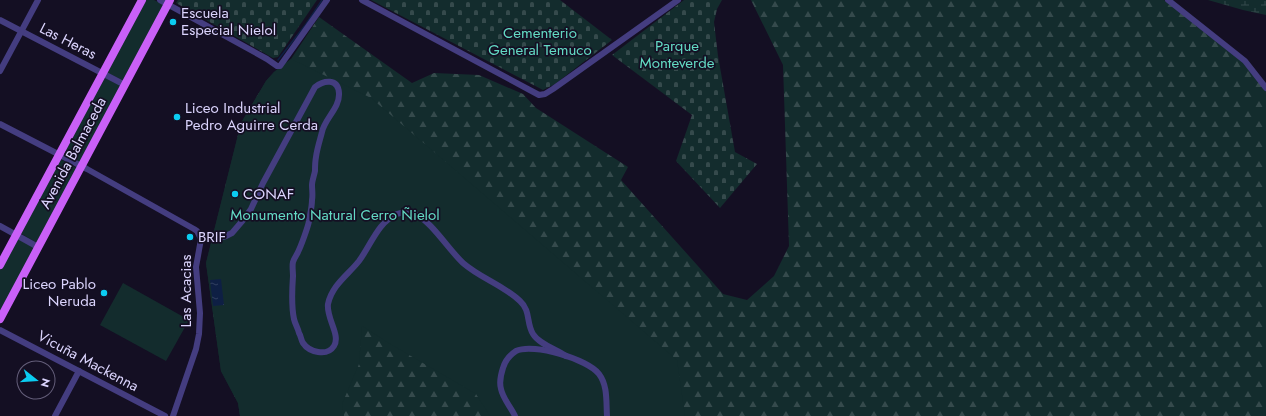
<svg xmlns="http://www.w3.org/2000/svg" width="1266" height="416" font-family="Jost,sans-serif">
  <style>
    .forest { fill: url(#forest-firs) }
    .wetland { fill: url(#wetland-marsh) }
    .cemetery { fill: url(#cemetery-stones) }
    .green { fill: #132c2d }
    .water { fill: url(#water-ripples) }
    .lines { fill: none; stroke-linecap: round; stroke-linejoin: round }
    .stream { stroke: #0e1f44; stroke-width: 1.5 }
    .minor { stroke: #443d80; stroke-width: 6 }
    .major { stroke: #c960f7; stroke-width: 8 }
    .poi-dot { fill: #0bccf1; stroke: #140f23; stroke-width: 1.5 }
    .labels { text-anchor: middle; dominant-baseline: central; stroke-width: 3.5; stroke-linejoin: round; paint-order: stroke }
    .poi-label { font-size: 15px; fill: #dbd4fd; stroke: #140f23; text-anchor: start }
    .park-label { font-size: 15px; fill: #63dac4; stroke: #140f23 }
    .street-label { font-size: 15px; fill: #dbd4fd; stroke: #140f23 }
  </style>
  <defs>
    <pattern id="forest-firs" width="22" height="20" patternUnits="userSpaceOnUse"><rect width="22" height="20" fill="#132c2d"/><path d="M5 1l3.5 6h-7zM16 11l3.5 6h-7z" fill="#354a4c"/></pattern>
    <pattern id="wetland-marsh" width="20" height="14" patternUnits="userSpaceOnUse"><rect width="20" height="14" fill="#132c2d"/><path d="M1 5h8M5 5V1M11 12h8M15 12V8" fill="none" stroke="#354a4c"/></pattern>
    <pattern id="cemetery-stones" width="16" height="16" patternUnits="userSpaceOnUse"><rect width="16" height="16" fill="#132c2d"/><path d="M2 7V4a2 2 0 0 1 4 0v3zM10 15v-3a2 2 0 0 1 4 0v3z" fill="#354a4c"/></pattern>
    <pattern id="water-ripples" width="26" height="14" patternUnits="userSpaceOnUse"><rect width="26" height="14" fill="#0e1f44"/><path d="M2 4q2-2 4 0t4 0M15 11q2-2 4 0t4 0" fill="none" stroke="#303f60"/></pattern>
  </defs>
  <rect width="100%" height="100%" fill="#140f23"/>
  <polygon class="forest" points="751,0 1164,0 1244,63 1266,90 1266,416 240,416 238,403 221,371 206,263 241,123 266,81 274,72 291,59 319,17 412,83 434,73 479,75 523,94 536,108 628,167 621,180 723,294 747,300 774,276 789,246 783,65"/>
  <polygon class="wetland" points="1208,0 1266,0 1266,15 1243,10"/>
  <g class="cemetery">
    <polygon points="178,0 317,0 278,57 273,58 176,3"/>
    <polygon points="371,0 560,0 612,40 555,84 543,90"/>
    <polygon points="684,0 722,0 717,9 714,22 718,56 735,152 757,164 720,208 676,161 692,115 612,55"/>
  </g>
  <g class="green">
    <polygon points="145,0 154,0 164,5 124,81 106,72"/>
    <polygon points="291,59 371,98 677,360 685,416 490,416 476,394 392,345 362,326 359,364 342,404 344,416 240,416 238,403 221,371 206,263 241,123 266,81 274,72"/>
    <polygon points="103,77 121,86 80,162 63,153"/>
    <polygon points="60,159 77,168 37,243 20,233"/>
    <polygon points="17,238 35,248 0,314 0,270"/>
    <polygon points="123,283 189,320 166,361 100,325"/>
  </g>
  <polygon class="water" points="221,279 224,305 213,306 210,280"/>
  <g class="lines">
    <polyline class="stream" points="278,60 306,24 322,0"/>
    <g class="minor">
      <polyline points="160,0 267,59 277,66 280,66 327,0"/>
      <polyline points="362,0 539,95 545,94 553,89 678,0"/>
      <polyline points="1168,0 1245,61 1266,88"/>
      <polyline points="0,20 125,85"/>
      <polyline points="0,71 38,0"/>
      <polyline points="0,124 87,169 194,229 197,231 201,239 196,267 200,313 199,334 196,349 173,416"/>
      <polyline points="0,226 38,247"/>
      <path d="M200,235L219,238L226,236L232,233L244,219L251,209L263,183L315,87C324,80 338,78 339,93C340,108 325,118 322,132C320,140 317,149 316,157C315,162 315,166 315,171C314,176 312,181 312,185C312,190 313,195 312,200C312,207 310,214 309,221C308,227 301,246 298,252C297,255 294,258 293,262C292,266 293,271 293,276C292,290 291,305 294,319C295,324 298,328 299,333C301,336 301,340 303,343C309,352 327,357 334,346C341,335 326,318 328,304C332,285 348,275 359,261C371,245 378,222 397,214C403,212 410,211 415,214C431,221 449,250 463,263C480,278 503,285 520,301C531,311 526,323 533,334C539,344 556,349 566,356"/>
      <polyline points="0,330 165,416"/>
      <polyline points="55,416 79,371"/>
      <path d="M515,416C511,407 503,399 501,389C499,382 501,374 503,368C505,361 510,355 516,351C533,343 588,359 599,374C608,386 606,402 607,416"/>
    </g>
    <g class="major">
      <polyline points="0,265 142,0"/>
      <polyline points="0,319 170,0"/>
    </g>
  </g>
  <g class="poi-dot">
    <circle cx="173" cy="22" r="4"/>
    <circle cx="177" cy="117" r="4"/>
    <circle cx="235" cy="194" r="4"/>
    <circle cx="190" cy="237" r="4"/>
    <circle cx="104" cy="293" r="4"/>
  </g>
  <g class="labels">
    <g class="poi-label">
      <text x="181" y="13">Escuela<tspan x="181" dy="17">Especial Nielol</tspan></text>
      <text x="185" y="108">Liceo Industrial<tspan x="185" dy="17">Pedro Aguirre Cerda</tspan></text>
      <text x="243" y="194">CONAF</text>
      <text x="198" y="237">BRIF</text>
      <text x="96" y="284" text-anchor="end">Liceo Pablo<tspan x="96" dy="17">Neruda</tspan></text>
    </g>
    <g class="park-label">
      <text x="540" y="33">Cementerio<tspan x="540" dy="17">General Temuco</tspan></text>
      <text x="677" y="46">Parque<tspan x="677" dy="17">Monteverde</tspan></text>
      <text x="335" y="215">Monumento Natural Cerro Ñielol</text>
    </g>
    <g class="street-label">
      <text transform="translate(68 41) rotate(27)">Las Heras</text>
      <text transform="translate(73 153) rotate(-62)">Avenida Balmaceda</text>
      <text transform="translate(186 291) rotate(-90)">Las Acacias</text>
      <text transform="translate(88 361) rotate(28)">Vicuña Mackenna</text>
    </g>
  </g>
  <g transform="translate(36 380) rotate(107)"><circle r="19" fill="#140f23" stroke="#645e7a"/>
  <path d="M0-3L7 15L0 10L-7 15Z" fill="#0bccf1"/>
  <text y="-6" font-size="11" font-weight="bold" text-anchor="middle" fill="#dbd4fd">N</text>
  </g>
</svg>
